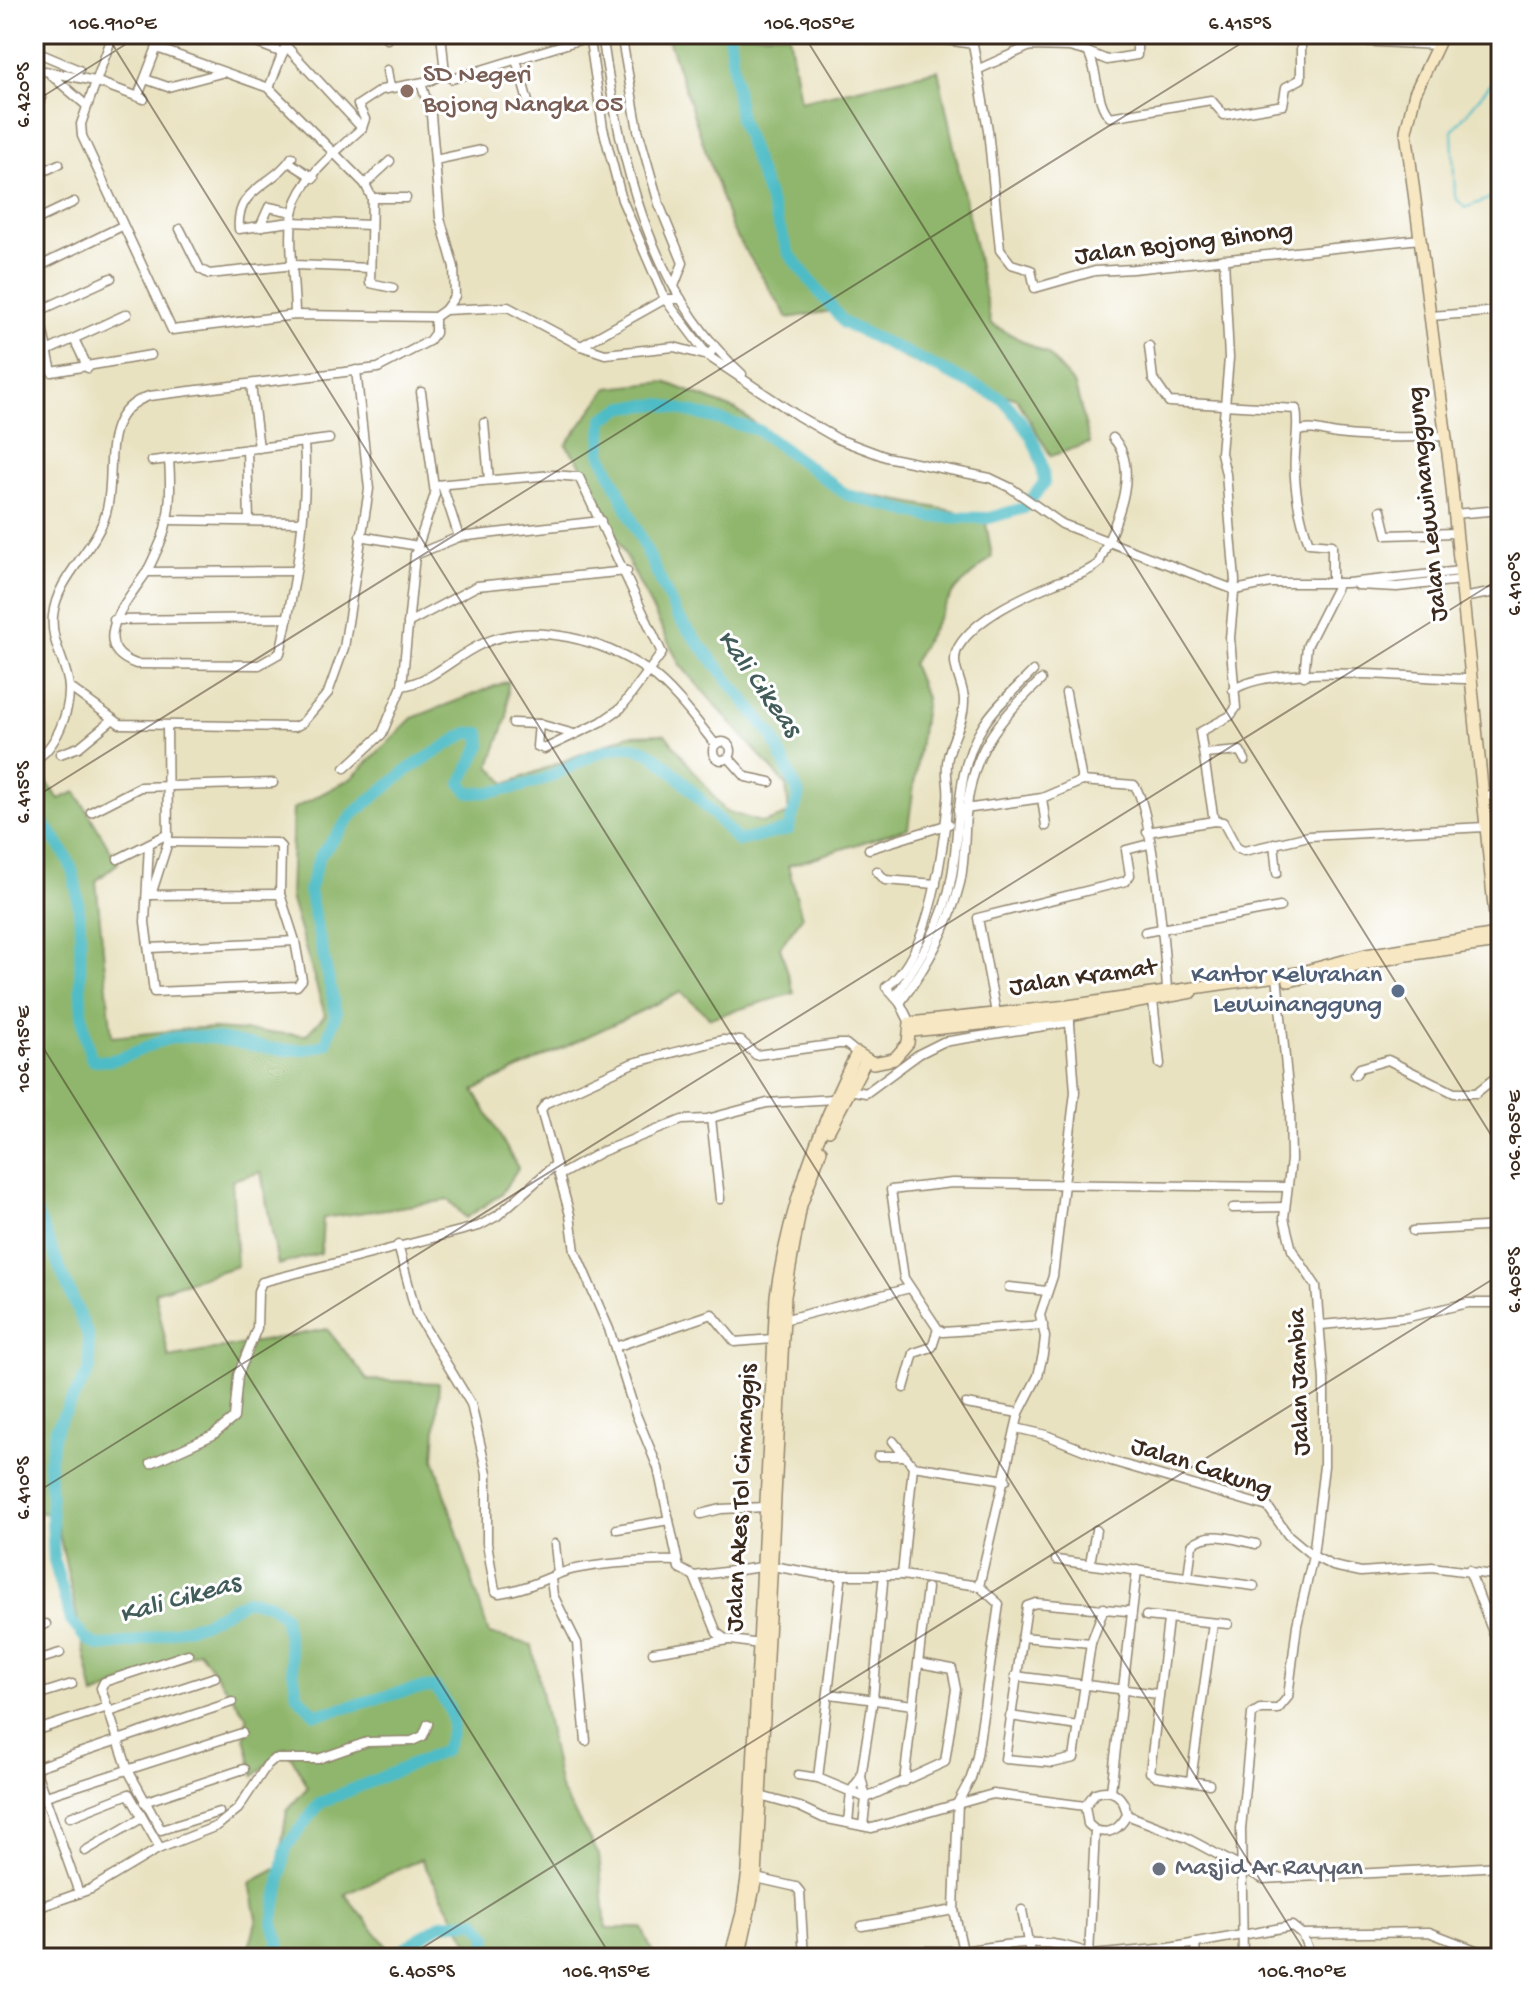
<svg xmlns="http://www.w3.org/2000/svg" width="1535" height="1992" font-family="'Gochi Hand',sans-serif">
  <style>
    .forest { fill: #8fb66c; stroke: #657045; stroke-width: 2 }
    .lines { fill: none; stroke-linecap: round; stroke-linejoin: round }
    .stream { stroke: #4ebcc6; stroke-width: 2 }
    .river { stroke: #4ebcc6; stroke-width: 12 }
    .street-casing { stroke: #928670; stroke-width: 11 }
    .secondary-casing { stroke: #928670; stroke-width: 14 }
    .street { stroke: #fff; stroke-width: 8 }
    .secondary { stroke: #f7e8c3; stroke-width: 11 }
    .ticks { fill: none; stroke: #3b2a1e; stroke-width: 2; stroke-opacity: 0.45 }
    .education-dot { fill: #8d6e63; stroke: #fff; stroke-width: 3 }
    .service-dot { fill: #5c6f8a; stroke: #fff; stroke-width: 3 }
    .worship-dot { fill: #6b7280; stroke: #fff; stroke-width: 3 }
    .labels { text-anchor: middle; dominant-baseline: central; stroke-width: 6; stroke-linejoin: round; paint-order: stroke }
    .education-label { font-size: 26px; fill: #785e54; stroke: #fff; text-anchor: start }
    .street-label { font-size: 26px; fill: #3b2a1e; stroke: #fff }
    .service-label { font-size: 26px; fill: #4e5e75; stroke: #fff; text-anchor: end }
    .worship-label { font-size: 26px; fill: #5b616d; stroke: #fff; text-anchor: start }
    .water-label { font-size: 28px; font-style: italic; fill: #425d59; stroke: #fff }
    .neatline { fill: none; stroke: #3b2a1e; stroke-width: 3 }
    .ticks-label { font-size: 20px; text-anchor: middle; fill: #3b2a1e }
  </style>
  <rect width="100%" height="100%" fill="#fff"/>
  <filter id="ink" filterUnits="userSpaceOnUse"><feTurbulence type="fractalNoise" baseFrequency=".0125" numOctaves="2"/><feDisplacementMap in="SourceGraphic" scale="16" xChannelSelector="R" yChannelSelector="G"/><feConvolveMatrix kernelMatrix="1 2 1 2 8 2 1 2 1" color-interpolation-filters="sRGB"/></filter>
  <filter id="wash" filterUnits="userSpaceOnUse"><feTurbulence type="fractalNoise" baseFrequency=".006" numOctaves="4" result="noise"/><feDisplacementMap in="SourceGraphic" scale="32" xChannelSelector="R" yChannelSelector="G"/><feGaussianBlur stdDeviation="1.8" result="paint"/><feColorMatrix in="noise" values="0 0 0 0 0 0 0 0 0 0 0 0 0 0 0 0 0 1.4 0 .05"/><feComposite in="paint" operator="in"/></filter>
  <g filter="url(#wash)">
    <rect width="100%" height="100%" fill="#e9e2c1"/>
    <g class="forest">
      <polygon points="673,34 789,34 800,101 938,70 991,324 1049,355 1075,386 1090,443 1051,456 1017,399 906,359 832,311 788,318 732,229 668,39"/>
      <polygon points="665,382 736,410 849,491 985,517 992,557 954,591 912,664 926,698 908,828 788,866 802,917 780,947 794,993 710,1018 681,992 474,1090 518,1168 501,1194 466,1218 449,1200 323,1218 321,1253 278,1265 261,1172 232,1180 237,1266 155,1292 169,1358 327,1329 368,1380 439,1383 434,1458 489,1634 532,1645 560,1789 599,1855 606,1928 642,1928 655,1958 472,1958 473,1950 421,1859 345,1894 396,1958 252,1958 249,1948 257,1918 250,1883 278,1868 287,1810 308,1787 286,1747 254,1776 245,1737 247,1717 199,1651 94,1696 55,1514 34,1512 34,779 42,775 59,799 76,792 118,863 96,881 112,1037 199,1028 306,1035 325,1015 290,897 293,809 352,778 412,718 508,681 507,717 490,766 506,784 629,735 665,734 725,811 763,823 789,814 786,785 680,665 578,460 566,445 608,388"/>
    </g>
    <g class="lines">
      <polyline class="stream" points="1501,71 1452,131 1455,197 1465,208 1501,194"/>
      <g class="river">
        <path d="M34,819L41,820C53,836 67,853 73,873C89,934 70,1000 92,1060C125,1066 149,1039 180,1037C229,1033 280,1062 326,1044L336,1013L309,891L319,857L354,813L410,768L467,733H480L481,745L461,783L470,793C492,793 515,789 536,782C572,771 619,727 656,757C686,781 712,814 738,841L788,830L799,795L772,735L677,616L601,453L603,419L624,407L660,404L758,430L847,495L930,517L989,518L1024,508L1044,483C1043,449 1025,423 1001,398L844,323L789,254L740,119L729,34"/>
        <path d="M34,1207L88,1335L90,1369L56,1428L49,1463L54,1561L71,1621L86,1639L99,1646L134,1642L201,1624L247,1600L268,1603L284,1616L297,1695L315,1714C358,1709 389,1690 435,1687C454,1712 458,1723 444,1751L320,1803L286,1847L273,1923L283,1958"/>
        <polyline points="388,1958 442,1924 476,1921 487,1936 485,1958"/>
      </g>
    </g>
  </g>
  <g filter="url(#ink)">
    <g class="lines">
      <g class="street-casing">
        <g id="street">
          <polyline points="113,34 81,124 82,136 172,330 295,315 435,317 445,310 508,307 581,346 605,354 674,347 708,356 715,347"/>
          <polyline points="233,34 283,53"/>
          <polyline points="441,34 445,73"/>
          <polyline points="589,34 603,128 622,200 665,299 708,356 798,416 838,439 886,457 990,478 1011,488 1062,524 1235,590 1270,583 1348,583 1460,571"/>
          <path d="M602,34C619,154 647,289 742,374"/>
          <polyline points="621,34 638,130 659,204 683,263 674,286"/>
          <polyline points="387,39 387,34"/>
          <polyline points="871,39 940,39 973,44 988,130 1000,250 1011,264 1031,270 1035,288 1095,271 1133,269 1420,239"/>
          <polyline points="1263,41 1301,38"/>
          <path d="M286,46L362,128C339,149 302,177 294,209C287,233 295,287 295,315"/>
          <polyline points="157,48 269,88 365,184 372,198 370,283 393,288"/>
          <polyline points="34,51 79,70"/>
          <polyline points="1090,53 1107,60 1137,55 1137,34"/>
          <polyline points="516,59 530,109"/>
          <polyline points="34,69 95,81 144,99"/>
          <polyline points="387,70 390,88"/>
          <path d="M977,70L1030,46L1069,47L1088,52C1099,71 1095,103 1110,117L1211,100L1224,115L1283,105L1286,87L1301,79V38L1437,45"/>
          <polyline points="445,73 452,79 589,37"/>
          <polyline points="51,75 87,106"/>
          <polyline points="145,79 168,87 221,73"/>
          <polyline points="421,83 431,115 440,218 454,267 455,296 445,310"/>
          <polyline points="269,88 290,34"/>
          <polyline points="140,91 162,34"/>
          <polyline points="34,120 41,98"/>
          <polyline points="362,128 365,119 358,105 381,90 429,81 445,73"/>
          <path d="M292,157C275,185 235,188 239,229L291,222L371,225"/>
          <polyline points="435,160 482,150"/>
          <polyline points="289,162 314,178"/>
          <polyline points="34,176 59,164"/>
          <polyline points="365,184 390,161"/>
          <polyline points="372,198 406,198"/>
          <polyline points="34,221 74,202"/>
          <polyline points="260,227 269,207 293,212"/>
          <polyline points="180,229 200,269 209,274 295,265 370,268"/>
          <polyline points="34,269 122,226"/>
          <polyline points="34,292 52,372 151,355"/>
          <polyline points="39,311 111,278"/>
          <polyline points="1430,316 1501,311"/>
          <polyline points="74,339 88,368"/>
          <polyline points="581,346 665,299 681,299"/>
          <path d="M1149,346L1153,379L1169,402L1296,409C1299,425 1296,438 1295,454C1293,482 1299,517 1309,543L1332,545V583"/>
          <polyline points="47,351 127,314"/>
          <polyline points="251,385 259,448"/>
          <polyline points="484,423 489,480"/>
          <path d="M1299,431C1313,427 1323,432 1337,434C1372,438 1410,438 1445,436"/>
          <polyline points="247,449 249,521"/>
          <path d="M169,459C171,487 171,512 162,539C157,550 152,563 146,573C130,597 85,646 136,664L259,665L280,653C295,586 309,512 304,442"/>
          <polyline points="152,461 329,439"/>
          <polyline points="435,485 553,475 579,477 662,653 621,708 601,722 544,749 537,746 539,724"/>
          <polyline points="442,485 459,537"/>
          <polyline points="1381,510 1387,535 1455,533"/>
          <polyline points="1453,514 1501,510"/>
          <polyline points="168,520 301,522"/>
          <polyline points="360,536 418,546"/>
          <polyline points="415,555 459,537 601,521"/>
          <polyline points="147,572 295,571"/>
          <polyline points="1357,585 1397,587 1461,580"/>
          <polyline points="1462,598 1501,591"/>
          <polyline points="114,620 288,618"/>
          <polyline points="408,623 477,586 627,571"/>
          <polyline points="1304,676 1307,646 1339,583"/>
          <path d="M402,686C434,681 455,655 484,643C535,621 603,640 648,671C674,690 695,719 715,744"/>
          <polyline points="69,687 120,724 295,727 302,723 328,693 344,648 369,489 356,370"/>
          <path d="M1233,690C1274,662 1414,678 1468,679"/>
          <polyline points="1066,693 1082,781"/>
          <polyline points="513,723 539,724 574,734"/>
          <circle cx="722" cy="751" r="9"/>
          <polyline points="60,754 79,747 112,720"/>
          <polyline points="1205,754 1240,751 1245,760"/>
          <polyline points="729,758 746,777 770,782"/>
          <path d="M34,760C56,749 70,711 69,687C67,662 50,643 53,616C57,576 95,551 106,513C118,472 96,414 149,396L378,368L429,341L435,333V317"/>
          <polyline points="345,768 382,734 402,686 415,555 435,494 421,392"/>
          <polyline points="1483,796 1501,795"/>
          <polyline points="1042,798 1046,826"/>
          <path d="M958,810L1042,798L1082,781L1134,785C1152,806 1165,955 1167,989"/>
          <polyline points="91,812 140,787 273,783"/>
          <polyline points="1214,821 1200,732 1230,716 1236,708 1230,638 1235,581 1226,474 1221,453 1229,358 1224,259"/>
          <polyline points="1147,832 1214,821 1223,822 1237,848 1244,851 1309,836 1485,827"/>
          <polyline points="1274,843 1277,873"/>
          <polyline points="149,844 145,922 154,992 297,986 302,980 295,941 280,894 281,847 277,843 168,842"/>
          <polyline points="1487,846 1501,846"/>
          <polyline points="869,849 949,824"/>
          <polyline points="118,859 168,834"/>
          <polyline points="877,871 885,880 936,884"/>
          <polyline points="149,895 280,894"/>
          <polyline points="151,895 168,842 167,726"/>
          <polyline points="1145,932 1280,907"/>
          <polyline points="150,948 295,941"/>
          <path d="M895,997C920,959 945,921 952,875C961,825 954,771 983,726C996,705 1016,689 1033,671"/>
          <polyline points="1153,1001 1160,1064"/>
          <path d="M900,1003C927,965 949,928 960,883C965,861 964,837 966,815C972,751 996,723 1041,680"/>
          <polyline points="996,1013 978,918 1126,881 1130,875 1126,850 1149,844"/>
          <path d="M910,1023L900,1003L886,987C930,957 943,851 948,800C950,786 944,771 948,757C952,737 965,721 964,699C963,680 948,664 959,646C977,617 1024,596 1055,583C1069,578 1088,573 1099,563C1113,529 1143,470 1113,438"/>
          <polyline points="1355,1075 1360,1068 1388,1060 1454,1093 1476,1093 1501,1073"/>
          <polyline points="850,1090 866,1093 919,1054 943,1042 1070,1022"/>
          <polyline points="711,1118 720,1199"/>
          <polyline points="560,1175 601,1152 682,1120 707,1119 767,1103 834,1099"/>
          <polyline points="1233,1208 1284,1207"/>
          <polyline points="1413,1231 1501,1226"/>
          <path d="M398,1245L416,1313L471,1404L487,1473V1543L495,1591L499,1593C521,1590 539,1582 558,1574C582,1564 650,1560 677,1561"/>
          <polyline points="1009,1287 1047,1291"/>
          <polyline points="783,1320 910,1288"/>
          <polyline points="1043,1325 943,1332 938,1329 904,1278 891,1190 952,1183 1287,1187"/>
          <polyline points="1321,1325 1408,1317 1468,1303 1501,1303"/>
          <polyline points="615,1347 712,1314 735,1342 773,1339"/>
          <polyline points="904,1388 914,1353 932,1347 938,1329"/>
          <polyline points="966,1404 1019,1413"/>
          <polyline points="1016,1428 1046,1435 1111,1461 1268,1507 1288,1535 1313,1556 1333,1566 1361,1572 1432,1567 1501,1576"/>
          <polyline points="893,1441 913,1466 1006,1480"/>
          <polyline points="878,1456 902,1456"/>
          <polyline points="151,1463 213,1435 234,1418 238,1375 257,1328 258,1291 262,1282 479,1226 497,1216 556,1164"/>
          <polyline points="701,1514 721,1509 766,1507"/>
          <polyline points="617,1529 669,1520"/>
          <polyline points="555,1544 558,1574"/>
          <polyline points="1056,1560 1254,1586"/>
          <polyline points="1090,1563 1096,1530"/>
          <polyline points="772,1566 824,1575 902,1575 979,1586"/>
          <polyline points="762,1567 694,1576 679,1568 658,1468 635,1412 609,1329 575,1251 570,1215 541,1110 546,1103 633,1063 722,1040 741,1041 756,1055 838,1044 846,1044 857,1053"/>
          <polyline points="1469,1570 1501,1653"/>
          <polyline points="902,1575 913,1466"/>
          <polyline points="694,1576 717,1633 725,1639 759,1644"/>
          <path d="M1188,1577L1192,1545C1209,1529 1235,1540 1256,1544"/>
          <polyline points="551,1579 553,1595 577,1643 586,1741"/>
          <polyline points="1104,1608 1091,1643 1074,1758 1053,1763 1005,1759 1027,1606 1036,1603 1127,1611"/>
          <polyline points="1146,1616 1228,1624"/>
          <polyline points="1168,1620 1150,1772 1155,1776 1209,1784"/>
          <polyline points="34,1628 46,1624"/>
          <polyline points="1022,1637 1091,1643"/>
          <polyline points="653,1652 729,1640"/>
          <polyline points="188,1654 104,1682 101,1688 128,1770 161,1830 219,1812"/>
          <polyline points="34,1661 60,1653"/>
          <polyline points="1015,1676 1158,1694"/>
          <polyline points="830,1694 913,1705"/>
          <polyline points="34,1696 72,1684"/>
          <polyline points="109,1712 215,1677"/>
          <polyline points="1010,1716 1078,1726"/>
          <polyline points="34,1731 108,1707"/>
          <polyline points="34,1766 79,1893"/>
          <polyline points="34,1768 232,1702"/>
          <polyline points="798,1775 818,1778 866,1798 945,1762 956,1689 952,1669 919,1663"/>
          <polyline points="818,1778 841,1581"/>
          <polyline points="1191,1780 1213,1623"/>
          <polyline points="904,1782 927,1588"/>
          <polyline points="1111,1791 1137,1570"/>
          <polyline points="46,1796 242,1733"/>
          <polyline points="760,1796 800,1807 823,1818 872,1828 993,1794 1085,1806"/>
          <polyline points="144,1802 244,1769"/>
          <polyline points="1127,1815 1187,1838 1263,1879 1501,1866"/>
          <polyline points="70,1817 129,1794 160,1848"/>
          <polyline points="848,1823 851,1791 861,1777"/>
          <polyline points="863,1826 866,1798 861,1777 873,1699 883,1582"/>
          <polyline points="85,1851 142,1818"/>
          <polyline points="756,1878 796,1887 800,1892 804,1958"/>
          <polyline points="34,1909 91,1889 158,1849 217,1826 238,1809 267,1765 274,1759 318,1759 367,1742 412,1741 423,1736 428,1724"/>
          <polyline points="1022,1910 1031,1958"/>
          <polyline points="862,1926 954,1910"/>
          <polyline points="1302,1934 1429,1932 1496,1958"/>
          <polyline points="1195,1943 1196,1958"/>
          <path d="M1089,1956L1095,1830L1088,1824L1085,1806L1095,1793C1113,1787 1124,1796 1127,1815C1119,1829 1111,1835 1095,1830"/>
          <polyline points="776,1958 803,1952"/>
          <polyline points="874,1958 925,1951 963,1951 954,1910 958,1802 971,1778 977,1756 999,1604 979,1586 1019,1413 1038,1376 1043,1354 1045,1337 1040,1315 1053,1276 1075,1092 1069,1010"/>
          <path d="M963,1958V1951C1008,1944 1049,1935 1092,1955L1169,1948L1292,1926L1302,1934L1312,1958"/>
          <polyline points="1243,1958 1241,1829 1252,1714 1260,1709 1278,1709 1288,1697 1297,1625 1313,1556 1324,1466 1324,1380 1316,1286 1292,1250 1284,1218 1291,1160 1290,1108 1277,976"/>
        </g>
      </g>
      <g class="secondary-casing">
        <g id="secondary">
          <polyline points="1443,34 1415,93 1406,131 1450,469 1501,976"/>
          <polyline points="1289,981 1407,955 1498,942"/>
          <polyline points="912,1031 1069,1015 1192,992"/>
          <polyline points="829,1130 866,1060"/>
          <path d="M730,1958L742,1913L748,1871L776,1296C789,1208 817,1132 857,1053L873,1063L894,1059L908,1043L910,1023L1068,1006L1298,973L1366,955L1497,934"/>
          <polyline points="739,1958 756,1878 785,1296 801,1205 821,1150"/>
        </g>
      </g>
      <use href="#street" class="street"/>
      <use href="#secondary" class="secondary"/>
    </g>
  </g>
  <path class="ticks" d="M106,34L1309,1958M803,34L1501,1151M1499,34L1501,36M34,102L142,34M34,798L1256,34M34,1033L612,1958M34,1494L1501,578M406,1958L1501,1274"/>
  <circle class="education-dot" cx="407" cy="91" r="8"/>
  <circle class="service-dot" cx="1398" cy="991" r="8"/>
  <circle class="worship-dot" cx="1159" cy="1869" r="8"/>
  <g class="labels">
    <g class="education-label">
      <text x="423" y="76">SD Negeri<tspan x="423" dy="30">Bojong Nangka 05</tspan></text>
    </g>
    <g class="street-label">
      <text transform="translate(1184 245) rotate(-7)">Jalan Bojong Binong</text>
      <text transform="translate(1429 504) rotate(-96)">Jalan Leuwinanggung</text>
      <text transform="translate(1083 979) rotate(-8)">Jalan Kramat</text>
      <text transform="translate(1301 1382) rotate(-92)">Jalan Jambia</text>
      <text transform="translate(1201 1469) rotate(18)">Jalan Cakung</text>
      <text transform="translate(743 1498) rotate(-87)">Jalan Akes Tol Cimanggis</text>
    </g>
    <g class="service-label">
      <text x="1382" y="976">Kantor Kelurahan<tspan x="1382" dy="30">Leuwinanggung</tspan></text>
    </g>
    <g class="worship-label">
      <text x="1175" y="1869">Masjid Ar Rayyan</text>
    </g>
    <g class="water-label">
      <text transform="translate(758 684) rotate(54)">Kali Cikeas</text>
      <text transform="translate(180 1600) rotate(-16)">Kali Cikeas</text>
    </g>
  </g>
  <rect width="1535" height="1992" fill="none" stroke="#fff" stroke-width="88"/>
  <rect x="44" y="44" width="1447" height="1904" class="neatline"/>
  <g class="ticks-label">
    <text x="113" y="29">106.910°E</text>
    <text x="809" y="29">106.905°E</text>
    <text x="1240" y="29">6.415°S</text>
    <text transform="translate(22 95) rotate(-90)" y="7">6.420°S</text>
    <text transform="translate(1513 584) rotate(-90)" y="7">6.410°S</text>
    <text transform="translate(22 792) rotate(-90)" y="7">6.415°S</text>
    <text transform="translate(22 1049) rotate(-90)" y="7">106.915°E</text>
    <text transform="translate(1513 1135) rotate(-90)" y="7">106.905°E</text>
    <text transform="translate(1513 1280) rotate(-90)" y="7">6.405°S</text>
    <text transform="translate(22 1488) rotate(-90)" y="7">6.410°S</text>
    <text x="422" y="1977">6.405°S</text>
    <text x="606" y="1977">106.915°E</text>
    <text x="1302" y="1977">106.910°E</text>
  </g>
</svg>
